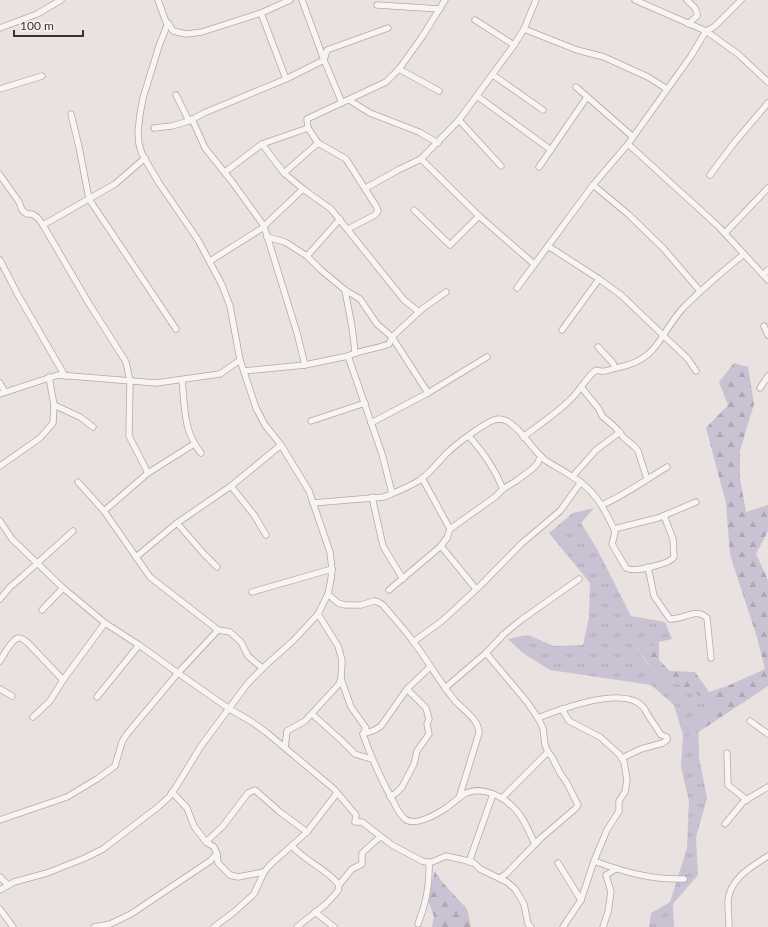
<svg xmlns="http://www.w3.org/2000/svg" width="768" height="927" font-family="Lato,sans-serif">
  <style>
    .grass { fill: url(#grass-tufts) }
    .forest { fill: url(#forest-firs) }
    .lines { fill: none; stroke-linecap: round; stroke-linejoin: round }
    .minor-casing { stroke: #b3a9a6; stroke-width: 7 }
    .minor { stroke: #f8f4f3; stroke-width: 5.5 }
  </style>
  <defs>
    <pattern id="grass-tufts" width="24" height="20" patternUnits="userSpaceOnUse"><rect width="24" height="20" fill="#c8c2d3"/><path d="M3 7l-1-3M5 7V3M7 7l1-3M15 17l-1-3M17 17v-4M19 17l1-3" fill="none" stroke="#ada7b5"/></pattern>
    <pattern id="forest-firs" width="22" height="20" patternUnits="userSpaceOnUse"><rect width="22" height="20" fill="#c8c2d3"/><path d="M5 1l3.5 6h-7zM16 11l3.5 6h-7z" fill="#ada7b5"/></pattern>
  </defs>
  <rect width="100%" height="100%" fill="#e9e2e1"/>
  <polygon class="grass" points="594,508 581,523 597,549 631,616 665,622 672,639 659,642 639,654 657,673 718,705 698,720 699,757 707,798 696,837 698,875 673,904 674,927 649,927 651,913 670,902 687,848 689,801 681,767 683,735 674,705 651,685 550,670 523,653 508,639 528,635 554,646 583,645 589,617 590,583 549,533 573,513"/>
  <g class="forest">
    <polygon points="734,363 748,367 754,404 740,451 740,478 746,512 768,505 768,531 756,554 768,580 768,686 685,741 698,720 717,705 657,673 639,653 659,642 659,660 670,671 695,672 709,692 727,686 765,669 756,634 730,555 726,503 706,428 728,405 719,382"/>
    <polygon points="435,871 443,883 467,909 471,927 432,927 434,917 427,897"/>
  </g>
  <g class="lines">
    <g class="minor-casing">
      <g id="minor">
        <polyline points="158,0 166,22 168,23 173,31 186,34 202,32 261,13 290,0"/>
        <polyline points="302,0 324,60 342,103"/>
        <polyline points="635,0 706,31 738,54 768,82"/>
        <path d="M687,0C692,5 698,9 697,16L688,24"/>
        <polyline points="377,5 440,9"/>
        <polyline points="261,13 286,79"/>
        <polyline points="475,20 514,45"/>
        <polyline points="0,28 37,14 61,0"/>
        <polyline points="524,29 577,50 604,57 648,77 667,89"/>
        <polyline points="399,69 439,91"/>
        <polyline points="493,75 543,110"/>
        <polyline points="576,87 633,137"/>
        <polyline points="0,89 42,76"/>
        <polyline points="176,95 189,121"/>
        <polyline points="477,96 551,150"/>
        <polyline points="349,100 370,113 419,132 438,143"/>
        <polyline points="71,114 79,147 89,199 176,329"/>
        <polyline points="192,119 205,148 233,183 264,226 297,333 305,365"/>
        <polyline points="459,120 501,166"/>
        <polyline points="154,128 172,126 189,121 204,113 286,79 324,60 327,50 388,28"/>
        <polyline points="318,143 284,173 303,189 331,209 404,300 419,312"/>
        <polyline points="262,144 284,173"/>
        <polyline points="628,144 718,226 768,280"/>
        <polyline points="421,159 479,216 534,264"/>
        <polyline points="539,167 587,97"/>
        <polyline points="225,172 262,144 308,128"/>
        <polyline points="0,175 19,202 22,210 27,214 32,214 38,218 43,225 88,302 126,362 130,381 129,436 148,473"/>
        <polyline points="710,175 734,143 768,103"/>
        <polyline points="593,185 628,214 663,248 700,291"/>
        <polyline points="366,188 398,170 421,159 459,120 514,45 524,29 536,0"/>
        <polyline points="414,210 450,245 479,216"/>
        <polyline points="43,225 115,184 145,158"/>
        <polyline points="264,226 303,189"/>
        <polyline points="348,229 375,215 378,211 376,206 346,159 318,143 308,128 307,119 386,82 399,69 422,37 445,0"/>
        <polyline points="725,233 768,188"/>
        <polyline points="267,237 285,242 307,256 321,270 345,290 360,299 377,324 392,337 428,393"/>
        <polyline points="548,246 599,279 621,295 688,359 696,371"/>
        <polyline points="307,256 340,219"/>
        <polyline points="0,260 18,295 65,376"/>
        <polyline points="210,261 264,227"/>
        <polyline points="763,275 768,270"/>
        <polyline points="517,288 593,185 628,144 691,56 706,31 714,27 741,0"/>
        <polyline points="345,290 352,327 355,352"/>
        <polyline points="764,326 768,335"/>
        <polyline points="562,330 599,279"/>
        <polyline points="598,347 613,363 615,368"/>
        <polyline points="348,356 382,454 392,493"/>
        <path d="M244,371L305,365L348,356C361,350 376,349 389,344L392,337L422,309L446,292"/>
        <path d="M182,380C185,407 183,431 201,453"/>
        <polyline points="0,383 5,392"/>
        <polyline points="581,387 599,409 602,416 615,427 624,438 635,447 638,451 647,479"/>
        <polyline points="760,388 768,376"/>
        <polyline points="0,394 58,375 156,383 220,374 240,360"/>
        <polyline points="54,405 80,417 93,427"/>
        <polyline points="311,421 365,403"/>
        <polyline points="371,423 428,393 487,357"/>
        <path d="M469,436C484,454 494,467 503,489"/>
        <path d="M523,437C539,425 557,413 571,399C580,390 586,378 596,370C604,373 608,370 616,368C660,360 658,335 684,307C703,288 723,271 744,254"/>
        <polyline points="0,466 40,438 53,423 54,405 49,377"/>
        <polyline points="573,476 596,450 620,432"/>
        <polyline points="422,478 450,529"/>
        <polyline points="78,482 104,511 150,577 218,630 230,632 241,642 248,656 262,668"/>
        <polyline points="231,486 254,515 266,535"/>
        <polyline points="372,497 383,546 403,579"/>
        <path d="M313,503L384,497C396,492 409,487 420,480C430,473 437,463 446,454C454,446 487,420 498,419C501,419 505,420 507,421C523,430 531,449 545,460C554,466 563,470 571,476C594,489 603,506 614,529L615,533L612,544L626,568C634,573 669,564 674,557L673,539L664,516"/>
        <path d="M602,505C625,495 645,480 667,467"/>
        <polyline points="104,511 148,473 194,444"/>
        <polyline points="0,521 12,539 63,588 105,623 139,645 178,673 228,708 252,722 266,732 334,789 356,815 355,822 362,822 392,845 422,861 426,862 432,862 446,856 464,860 474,863 480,869 507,882 515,889 524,904 528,924 531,927"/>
        <polyline points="177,523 204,554 217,567"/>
        <polyline points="614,529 658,518 696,502"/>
        <polyline points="441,546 476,589"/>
        <polyline points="136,557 177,523 231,486 281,445"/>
        <path d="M648,567L654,596L670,619C684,620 695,607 707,618L711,658"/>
        <polyline points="389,590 440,547 447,538 450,529 495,497 503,489 516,481 531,470 537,464 541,456"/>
        <polyline points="252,592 332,569"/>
        <path d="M328,594L338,603L345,605H361L374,601L378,602L383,605C393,617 404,629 413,641C428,661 440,683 456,702C465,711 479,720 479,733L459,798"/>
        <polyline points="0,599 10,587 23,576 73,531"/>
        <polyline points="42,610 63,588"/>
        <path d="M318,614L338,646L342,660L341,679L351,707L366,728L363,734C371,758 381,779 393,801C396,807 399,814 405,819C415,827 437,814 446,808C453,803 459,797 466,793C482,786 502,796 513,807C523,816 529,832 535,844"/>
        <polyline points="413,642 442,621 481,585 521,544 560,511 581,482"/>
        <polyline points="486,653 527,702 538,718 543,728 545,745 548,752 552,757 560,773 567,783 578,805 576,808 541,838 506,874 500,878"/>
        <path d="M0,661C3,656 12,639 18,638C21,637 25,641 27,642L63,680"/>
        <polyline points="445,688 486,653 504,634 521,620 579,579"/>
        <polyline points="0,689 12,696"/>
        <polyline points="97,697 139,645"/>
        <polyline points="562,709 569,721 600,737 619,754 624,762 627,780 625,792 619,801 619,811 607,830 594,861 581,900 563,927"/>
        <polyline points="312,714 341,740 355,754 371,759"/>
        <polyline points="33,717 50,701 63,680 105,623"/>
        <path d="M538,718C561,709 624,685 643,707C645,709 646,712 648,715C652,722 657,728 661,735L667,737V740L663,743L641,749L622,758"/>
        <polyline points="750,721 768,734"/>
        <polyline points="363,734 375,730 381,726 407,689 430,667"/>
        <polyline points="285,747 287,731 305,721 339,684 341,679"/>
        <polyline points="727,753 728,785 747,800"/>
        <polyline points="390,797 396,793 402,787 414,764 417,751 429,734 427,724 429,719 426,708 407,689"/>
        <polyline points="502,798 548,752"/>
        <polyline points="0,820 67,797 97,779 115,766 122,742 127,734 178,673 218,630"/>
        <polyline points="725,824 744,801 768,787"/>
        <polyline points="206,842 223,826 248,793 255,790 280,812 307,832"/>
        <path d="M292,846C306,862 327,869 339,885"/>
        <polyline points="217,854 218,863 230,875 238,877 264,872"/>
        <path d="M594,861C624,872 652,880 684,879"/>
        <polyline points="469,862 493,794"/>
        <polyline points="558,863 581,900"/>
        <polyline points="0,877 8,885"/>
        <polyline points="0,890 14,882 47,873 85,858 103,849 158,807 169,797 176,787 201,746 248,683 266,665 294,640 318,614 328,594 331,579 332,569 330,552 309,491 281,445 265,425 256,408 240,360 230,306 222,285 198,240 159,183 142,154 139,144 138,132 140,114 143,98 159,46 168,23"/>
        <polyline points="0,909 13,927"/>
        <polyline points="315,912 334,927"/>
        <path d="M418,924C426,904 430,884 429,863"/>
        <polyline points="94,927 110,924 131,914 210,861 217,854 214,847 206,842 194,826 187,808 172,792"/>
        <polyline points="214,927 234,912 254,894 264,872 271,864 307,832 337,793"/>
        <polyline points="297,927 326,904 338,891 339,885 352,869 362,864 362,853 380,837"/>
        <polyline points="603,927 608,912 611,892 606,875 616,869"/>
        <path d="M729,927C729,919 728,910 728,902C729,879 751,867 768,856"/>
      </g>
    </g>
    <use href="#minor" class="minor"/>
  </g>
  <path d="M14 30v6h69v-6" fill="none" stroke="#402f2a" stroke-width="2"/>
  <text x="20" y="30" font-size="12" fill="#402f2a" stroke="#f7f1f0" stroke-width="3" paint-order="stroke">100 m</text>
</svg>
